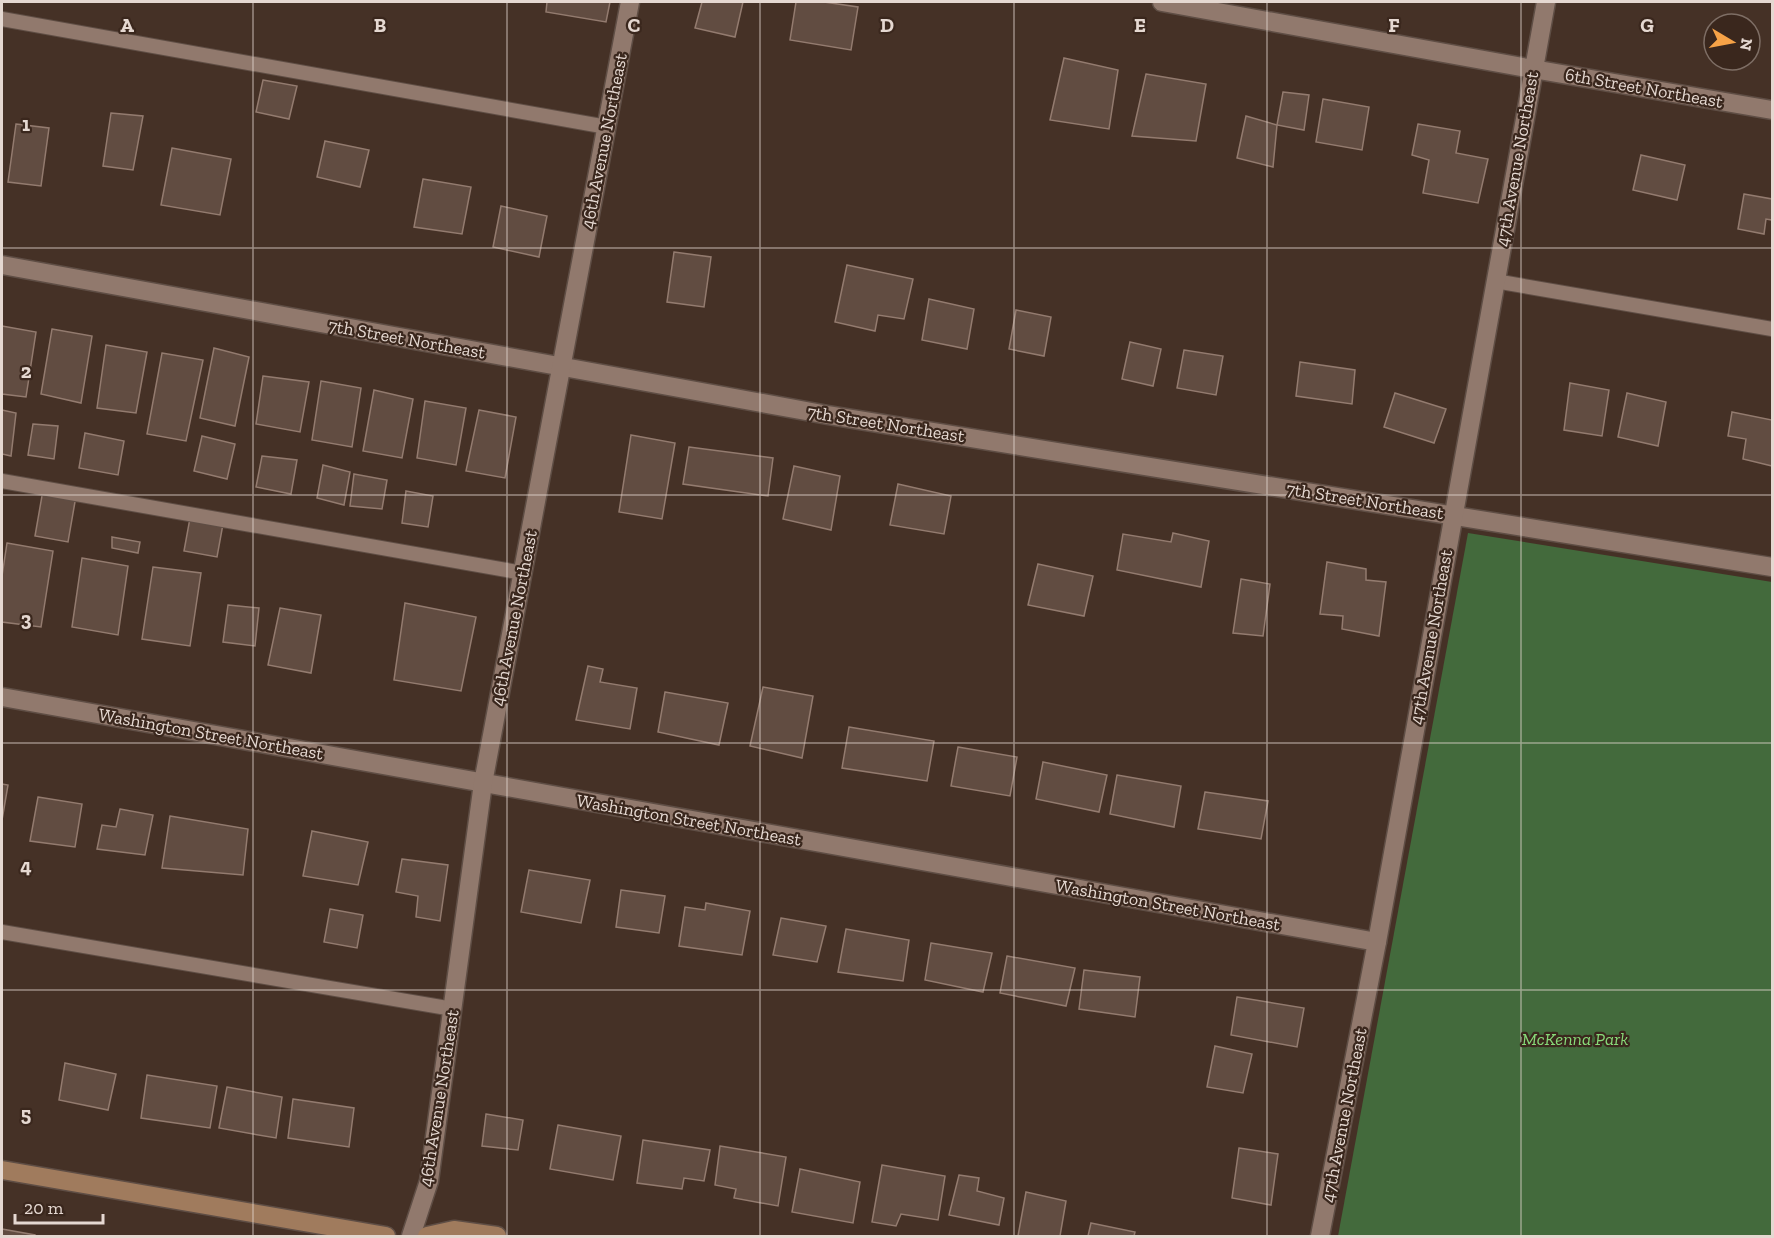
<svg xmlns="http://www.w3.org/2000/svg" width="1774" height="1238" font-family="'Zilla Slab',serif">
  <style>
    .green { fill: #436a3c }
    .building { fill: #614c41; stroke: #937b6f; stroke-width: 1.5 }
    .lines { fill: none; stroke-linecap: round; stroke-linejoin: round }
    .lane-casing { stroke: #5f4e45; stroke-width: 16 }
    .street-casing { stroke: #5f4e45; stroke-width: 21 }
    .secondary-casing { stroke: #5f4e45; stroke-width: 21 }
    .lane { stroke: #91796d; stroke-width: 14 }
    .street { stroke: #91796d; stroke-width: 18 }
    .secondary { stroke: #a07b5d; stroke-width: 18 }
    .grid { fill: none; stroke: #e5d8d1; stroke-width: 1.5; stroke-opacity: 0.55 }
    .labels { text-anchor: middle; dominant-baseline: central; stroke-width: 4.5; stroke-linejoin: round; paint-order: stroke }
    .street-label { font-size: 18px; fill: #e5d8d1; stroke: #3a271d }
    .park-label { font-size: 18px; font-style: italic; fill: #87d978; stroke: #3a271d }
    .grid-label { font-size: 20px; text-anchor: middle; font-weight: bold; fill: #e5d8d1; stroke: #3a271d; stroke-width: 4.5; stroke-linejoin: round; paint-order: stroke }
  </style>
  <rect width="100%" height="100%" fill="#453126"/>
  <polygon class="green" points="1468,533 1772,582 1772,1236 1338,1236"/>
  <g class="building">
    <polygon points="547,2 610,2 606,22 546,12"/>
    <polygon points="702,2 743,2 735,37 695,28"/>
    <polygon points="796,2 824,2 858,7 851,50 790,40"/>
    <polygon points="1064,58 1118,70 1109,129 1050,120"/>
    <polygon points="1146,74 1206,84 1196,141 1132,136"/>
    <polygon points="263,80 297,86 289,119 256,112"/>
    <polygon points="1283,92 1309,95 1304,130 1277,125"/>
    <polygon points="1323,99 1369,107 1362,150 1316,142"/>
    <polygon points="111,113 143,116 133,170 103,166"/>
    <polygon points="1246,116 1277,125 1273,167 1237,158"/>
    <polygon points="16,124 49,128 41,186 8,182"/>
    <polygon points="1418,124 1460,131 1456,153 1488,159 1478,203 1423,193 1429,160 1412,155"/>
    <polygon points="325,141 369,150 360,187 317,177"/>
    <polygon points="172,148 231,159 220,215 161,205"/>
    <polygon points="1641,155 1685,165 1677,200 1633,190"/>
    <polygon points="423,179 471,187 462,234 414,227"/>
    <polygon points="1744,194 1772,199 1772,220 1766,219 1764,234 1738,229"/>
    <polygon points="501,206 547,216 539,257 493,247"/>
    <polygon points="674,252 711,257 704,307 667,302"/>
    <polygon points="847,265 913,279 904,319 878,315 875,331 835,322"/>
    <polygon points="929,299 974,309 967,349 922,340"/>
    <polygon points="1016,310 1051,317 1044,356 1009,349"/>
    <polygon points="2,326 36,332 26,397 2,394"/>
    <polygon points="52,329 92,336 81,403 41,394"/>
    <polygon points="1130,342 1161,349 1153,386 1122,379"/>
    <polygon points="106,345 147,352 136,413 97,408"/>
    <polygon points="214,348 249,357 235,426 200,418"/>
    <polygon points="1184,350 1223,356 1216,395 1177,388"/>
    <polygon points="162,353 203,360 186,441 147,434"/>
    <polygon points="1300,362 1355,370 1352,404 1296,396"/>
    <polygon points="263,376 309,382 300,432 256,424"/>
    <polygon points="321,381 361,388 352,447 312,440"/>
    <polygon points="1570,383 1609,390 1602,436 1564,430"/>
    <polygon points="374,390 413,399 402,458 363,451"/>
    <polygon points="1395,393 1446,409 1434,443 1384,427"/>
    <polygon points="1627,393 1666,402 1658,446 1618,437"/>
    <polygon points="425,401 466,408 456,465 417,458"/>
    <polygon points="2,410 16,413 11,456 2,454"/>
    <polygon points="479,410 516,417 505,478 466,471"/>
    <polygon points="1732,412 1772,420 1772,466 1743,459 1746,439 1728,436"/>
    <polygon points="33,424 58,426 54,459 28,455"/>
    <polygon points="85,433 124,441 118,475 79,468"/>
    <polygon points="631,435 675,443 662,519 619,512"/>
    <polygon points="202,436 235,444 227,479 194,471"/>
    <polygon points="689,447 773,458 768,496 683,484"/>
    <polygon points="262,456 297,460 291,494 256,487"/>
    <polygon points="323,465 350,472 344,505 317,498"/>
    <polygon points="794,466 840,476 831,530 783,519"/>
    <polygon points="354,474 387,480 382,509 350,506"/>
    <polygon points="898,484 951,496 944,534 890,525"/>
    <polygon points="43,490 76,496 68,542 35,536"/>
    <polygon points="406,491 433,496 428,527 402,523"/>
    <polygon points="190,518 223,524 217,557 184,551"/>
    <polygon points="1173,533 1209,541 1201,587 1117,570 1123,534 1171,542"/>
    <polygon points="112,537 140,542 138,553 112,548"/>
    <polygon points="7,543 53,551 41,627 2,622 2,576"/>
    <polygon points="82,558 128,566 118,635 72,627"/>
    <polygon points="1327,562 1366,569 1366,580 1386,582 1379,636 1342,629 1343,616 1320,614"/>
    <polygon points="1038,564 1093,576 1084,616 1028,605"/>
    <polygon points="153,567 201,573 190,646 142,639"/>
    <polygon points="1241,579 1270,584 1263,636 1233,633"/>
    <polygon points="405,603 476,617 461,691 394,680"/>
    <polygon points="228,605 259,608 255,646 223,642"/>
    <polygon points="280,608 321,615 311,673 268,665"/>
    <polygon points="588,666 603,669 600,682 637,688 630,729 576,720"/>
    <polygon points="763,687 813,696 802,758 750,746"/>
    <polygon points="665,692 728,703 719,745 658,732"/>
    <polygon points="849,727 934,741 927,781 842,768"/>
    <polygon points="958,747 1017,757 1010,796 951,786"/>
    <polygon points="1043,762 1107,775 1099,812 1036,799"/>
    <polygon points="1117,775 1181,786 1174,827 1110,814"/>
    <polygon points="2,784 8,785 2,820"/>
    <polygon points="1205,792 1268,801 1261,839 1198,829"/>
    <polygon points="38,797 82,804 75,847 30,841"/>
    <polygon points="120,809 153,815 145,855 97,849 102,825 116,827"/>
    <polygon points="170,816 248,829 243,875 162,868"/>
    <polygon points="312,831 368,842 358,885 303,876"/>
    <polygon points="402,859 448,865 440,921 416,917 418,896 396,892"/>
    <polygon points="529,870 590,880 581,923 521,912"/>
    <polygon points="621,890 665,896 659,933 616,927"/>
    <polygon points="706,903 750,911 742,955 679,946 685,907 705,910"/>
    <polygon points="330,909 363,915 357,948 324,942"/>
    <polygon points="781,918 826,926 817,962 773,955"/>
    <polygon points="846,929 909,940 903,981 838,972"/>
    <polygon points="931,943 992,953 983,992 925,980"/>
    <polygon points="1007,956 1075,968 1066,1006 1000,993"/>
    <polygon points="1084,970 1140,977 1135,1017 1079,1009"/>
    <polygon points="1237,997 1304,1008 1297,1047 1231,1035"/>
    <polygon points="1215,1046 1252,1054 1243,1093 1207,1087"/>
    <polygon points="65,1063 116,1074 108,1110 59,1100"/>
    <polygon points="147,1075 217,1086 210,1128 141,1118"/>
    <polygon points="227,1087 282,1097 276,1138 219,1128"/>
    <polygon points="293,1099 354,1108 349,1147 288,1138"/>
    <polygon points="486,1114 523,1120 518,1150 482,1146"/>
    <polygon points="558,1125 621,1136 613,1180 550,1169"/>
    <polygon points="643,1140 710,1150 704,1181 684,1178 682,1189 637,1183"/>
    <polygon points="720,1146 786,1157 778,1206 734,1198 736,1189 715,1185"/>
    <polygon points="1239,1148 1278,1154 1271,1205 1232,1198"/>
    <polygon points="882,1165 945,1176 938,1220 901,1214 896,1226 872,1222"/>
    <polygon points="800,1169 860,1182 853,1223 792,1212"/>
    <polygon points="959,1175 979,1178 977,1191 1004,1198 999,1225 949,1215"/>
    <polygon points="1026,1192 1066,1201 1060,1236 1018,1236"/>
    <polygon points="1091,1223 1135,1232 1134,1236 1088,1236"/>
    <polygon points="2,1229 35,1235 35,1236 2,1236"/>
  </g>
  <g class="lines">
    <g class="lane-casing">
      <g id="lane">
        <polyline points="2,19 607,127"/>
        <polyline points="1495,281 1772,329"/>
        <polyline points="2,481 523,573"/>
        <polyline points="2,932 453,1009"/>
      </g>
    </g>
    <g class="street-casing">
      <g id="street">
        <polyline points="1162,2 1533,69 1772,110"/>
        <polyline points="2,265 828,415 1772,567"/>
        <polyline points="2,697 1377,942"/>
        <polyline points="411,1236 429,1181 483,783 630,2"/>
        <polyline points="1320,1236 1377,942 1546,2"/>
      </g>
    </g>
    <g class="secondary-casing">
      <g id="secondary">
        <polyline points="2,1170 386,1236"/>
        <polyline points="427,1236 454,1230 497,1236"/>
      </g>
    </g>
    <use href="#lane" class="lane"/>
    <use href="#street" class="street"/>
    <use href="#secondary" class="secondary"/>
  </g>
  <path class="grid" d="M253,2V1236M507,2V1236M760,2V1236M1014,2V1236M1267,2V1236M1521,2V1236M2,248H1772M2,495H1772M2,743H1772M2,990H1772"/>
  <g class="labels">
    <g class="street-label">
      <text transform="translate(1644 88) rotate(10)">6th Street Northeast</text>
      <text transform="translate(604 141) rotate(-79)">46th Avenue Northeast</text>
      <text transform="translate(1517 159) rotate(-80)">47th Avenue Northeast</text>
      <text transform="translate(407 339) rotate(10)">7th Street Northeast</text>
      <text transform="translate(886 424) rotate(9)">7th Street Northeast</text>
      <text transform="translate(1365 501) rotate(9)">7th Street Northeast</text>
      <text transform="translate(514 618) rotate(-79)">46th Avenue Northeast</text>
      <text transform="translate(1431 637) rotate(-80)">47th Avenue Northeast</text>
      <text transform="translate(211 734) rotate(10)">Washington Street Northeast</text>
      <text transform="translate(689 820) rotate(10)">Washington Street Northeast</text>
      <text transform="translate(1168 905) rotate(10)">Washington Street Northeast</text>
      <text transform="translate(439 1098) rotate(-81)">46th Avenue Northeast</text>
      <text transform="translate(1344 1115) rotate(-79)">47th Avenue Northeast</text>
    </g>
    <g class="park-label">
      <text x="1575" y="1039">McKenna Park</text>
    </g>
  </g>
  <g class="grid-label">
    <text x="127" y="32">A</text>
    <text x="380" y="32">B</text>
    <text x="634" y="32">C</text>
    <text x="887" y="32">D</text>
    <text x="1140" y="32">E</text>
    <text x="1394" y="32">F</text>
    <text x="1647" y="32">G</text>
    <text x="26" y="131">1</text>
    <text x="26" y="378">2</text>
    <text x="26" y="626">3</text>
    <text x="26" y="873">4</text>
    <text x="26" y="1121">5</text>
  </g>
  <rect width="1774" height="1238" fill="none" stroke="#e5d8d1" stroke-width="6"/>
  <g transform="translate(1732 42) rotate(100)"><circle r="28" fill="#3a271d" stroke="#7e6e65" stroke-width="1.5"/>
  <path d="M0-4.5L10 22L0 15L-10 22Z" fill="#f6a247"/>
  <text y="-9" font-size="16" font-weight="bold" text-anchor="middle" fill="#e5d8d1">N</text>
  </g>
  <path d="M15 1214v9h88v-9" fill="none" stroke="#e5d8d1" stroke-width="3"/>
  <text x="24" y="1214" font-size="18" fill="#e5d8d1" stroke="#3a271d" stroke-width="4.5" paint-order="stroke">20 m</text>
</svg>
